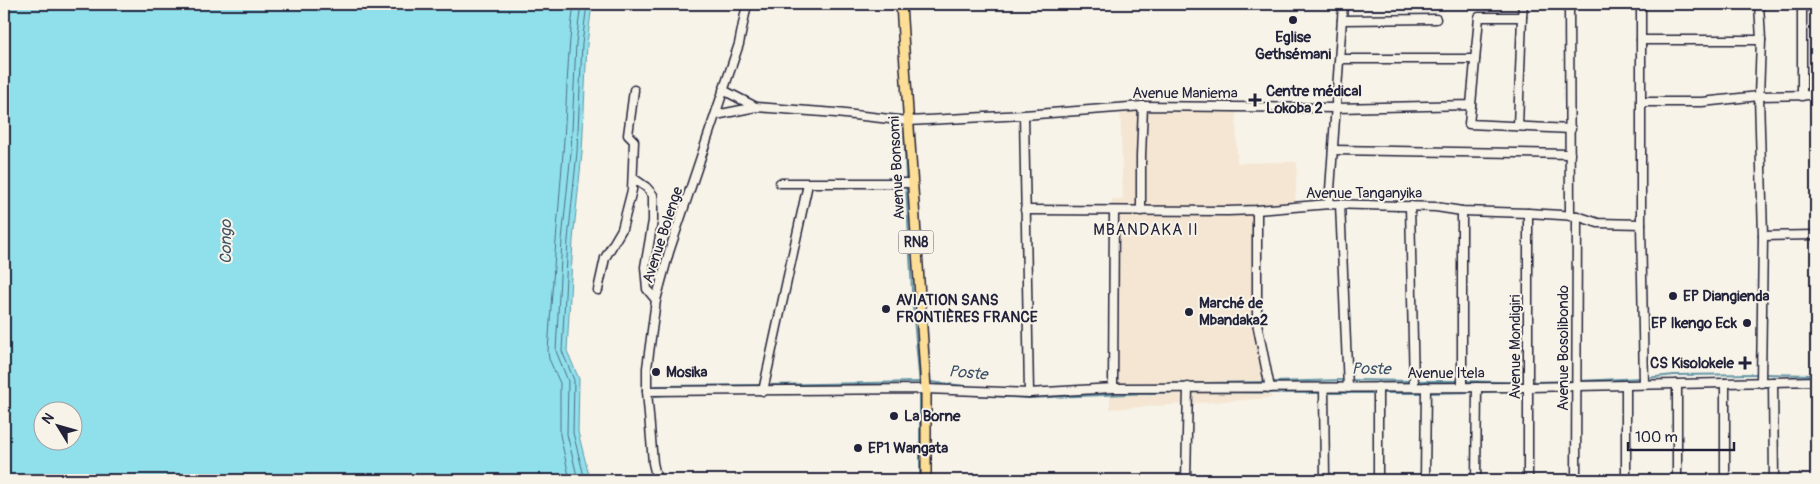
<svg xmlns="http://www.w3.org/2000/svg" width="1820" height="484" font-family="Pangolin,sans-serif">
  <style>
    .built { fill: #f4e6d2 }
    .water { fill: #90e0ec; stroke: #6494a5; fill-rule: evenodd }
    .lines { fill: none; stroke-linecap: round; stroke-linejoin: round }
    .shore { stroke: #4e6e82; stroke-width: 1 }
    .stream { stroke: #6494a5; stroke-width: 2 }
    .minor-casing { stroke: #22223b; stroke-width: 11 }
    .major-casing { stroke: #22223b; stroke-width: 12 }
    .minor { stroke: #f7f3e8; stroke-width: 8 }
    .major { stroke: #fdde96; stroke-width: 9 }
    .poi-dot { fill: #22223b; stroke: #f7f3e8; stroke-width: 2 }
    .labels { text-anchor: middle; dominant-baseline: central; stroke-width: 4; stroke-linejoin: round; paint-order: stroke }
    .shield { fill: #f7f3e8; stroke: #62616f; stroke-width: 1 }
    .shield-label { font-size: 14px; font-weight: bold; fill: #22223b }
    .poi-label { font-size: 15px; font-weight: bold; fill: #22223b; stroke: #f7f3e8; text-anchor: start }
    .street-label { font-size: 15px; fill: #22223b; stroke: #f7f3e8 }
    .neighbourhood-label { font-size: 16px; letter-spacing: 1px; fill: #22223b; stroke: #f7f3e8 }
    .water-label { font-size: 16px; font-style: italic; fill: #3e5267; stroke: #f7f3e8 }
  </style>
  <rect width="100%" height="100%" fill="#f7f3e8"/>
  <filter id="ink" filterUnits="userSpaceOnUse"><feTurbulence type="fractalNoise" baseFrequency=".02" numOctaves="2"/><feDisplacementMap in="SourceGraphic" scale="10" xChannelSelector="R" yChannelSelector="G"/><feConvolveMatrix kernelMatrix="1 2 1 2 8 2 1 2 1" color-interpolation-filters="sRGB"/></filter>
  <g filter="url(#ink)">
    <polygon class="built" points="1120,101 1236,103 1237,163 1297,162 1295,208 1258,214 1259,323 1271,398 1110,409 1112,199 1123,200"/>
    <path class="water" d="M4,4H592L587,44L582,153L573,240L567,351L579,379L578,432L590,480H4ZM42,412H72V442H42Z"/>
    <g class="lines">
      <g class="shore">
        <path d="M570,480L560,435V383L549,359L548,351C552,285 558,219 563,153C567,103 567,53 574,4"/>
        <polyline points="578,480 567,434 568,381 556,351 562,240 571,152 576,43 581,4"/>
        <polyline points="585,480 573,433 574,380 562,351 568,240 577,152 582,44 587,4"/>
      </g>
      <g class="stream">
        <polyline points="904,123 906,181"/>
        <polyline points="906,186 913,307 920,386"/>
        <polyline points="1764,374 1816,375"/>
        <polyline points="1646,378 1674,375 1759,374"/>
        <polyline points="1349,380 1412,381"/>
        <polyline points="1416,381 1459,381"/>
        <polyline points="1464,381 1527,383"/>
        <polyline points="1579,381 1642,378"/>
        <polyline points="930,382 982,388"/>
        <polyline points="1272,382 1344,380"/>
        <polyline points="1531,382 1574,381"/>
        <polyline points="1149,384 1267,382"/>
        <polyline points="767,385 920,382"/>
        <polyline points="655,386 762,385"/>
        <polyline points="1776,386 1816,386"/>
        <polyline points="1726,387 1771,387"/>
        <polyline points="1644,388 1674,388"/>
        <polyline points="1679,388 1721,387"/>
        <polyline points="1191,392 1321,393"/>
        <polyline points="1479,392 1511,391"/>
        <polyline points="929,393 954,394"/>
        <polyline points="1326,393 1376,393"/>
        <polyline points="1381,393 1424,393"/>
        <polyline points="1429,393 1474,392"/>
        <polyline points="972,395 1027,398 1179,392"/>
        <polyline points="654,396 679,394"/>
        <polyline points="920,480 920,390"/>
      </g>
      <g class="minor-casing">
        <g id="minor">
          <polyline points="1569,4 1570,216"/>
          <polyline points="1641,4 1641,224 1644,384"/>
          <polyline points="1759,4 1761,40 1759,96 1763,236 1761,383"/>
          <polyline points="1802,4 1802,96"/>
          <polyline points="1342,20 1436,19"/>
          <polyline points="1641,40 1761,40"/>
          <polyline points="1340,59 1475,59"/>
          <polyline points="723,90 756,107"/>
          <polyline points="1642,102 1702,102 1759,96 1816,95"/>
          <polyline points="1471,105 1469,124 1571,129"/>
          <polyline points="716,115 756,107 836,113 908,121 1024,115 1143,106 1337,108 1471,105 1479,17 1522,17 1523,4"/>
          <polyline points="1024,115 1029,393"/>
          <polyline points="1518,126 1522,17"/>
          <polyline points="1333,150 1570,154"/>
          <polyline points="633,178 646,187 653,195 653,221 645,267 647,289 656,300"/>
          <polyline points="780,183 912,183"/>
          <polyline points="1329,204 1343,4"/>
          <polyline points="1340,204 1348,388"/>
          <polyline points="1410,206 1414,387"/>
          <polyline points="1025,210 1228,211 1257,210 1329,204 1436,207 1462,211 1528,213 1577,216 1598,223 1641,224"/>
          <polyline points="1257,210 1257,323 1270,388"/>
          <polyline points="1141,211 1141,156 1143,106"/>
          <polyline points="1462,211 1462,387"/>
          <polyline points="1528,213 1528,480"/>
          <polyline points="1763,236 1816,235"/>
          <polyline points="598,290 605,258 622,229 632,190 634,141 628,135 634,90"/>
          <polyline points="1773,382 1774,480"/>
          <polyline points="1113,388 1114,211"/>
          <polyline points="1324,388 1325,480"/>
          <polyline points="647,391 926,389 1029,393 1113,388 1529,387 1816,381"/>
          <polyline points="763,391 808,184"/>
          <polyline points="657,480 653,463 647,391 647,368 656,300 669,252 739,44 747,4"/>
          <polyline points="1186,480 1188,387"/>
          <polyline points="1378,480 1378,387"/>
          <polyline points="1425,480 1426,387"/>
          <polyline points="1476,480 1477,387"/>
          <polyline points="1576,480 1577,216"/>
          <polyline points="1626,480 1626,385"/>
          <polyline points="1677,480 1677,384"/>
          <polyline points="1725,480 1725,383"/>
        </g>
      </g>
      <g class="major-casing">
        <polyline id="major" points="901,4 926,389 926,480"/>
      </g>
      <use href="#minor" class="minor"/>
      <use href="#major" class="major"/>
    </g>
  </g>
  <g class="poi-dot">
    <circle cx="1293" cy="20" r="5"/>
    <path d="M1252.5 92.5h5v5h5v5h-5v5h-5v-5h-5v-5h5z"/>
    <circle cx="1673" cy="296" r="5"/>
    <circle cx="886" cy="309" r="5"/>
    <circle cx="1189" cy="312" r="5"/>
    <circle cx="1747" cy="323" r="5"/>
    <path d="M1742.5 355.5h5v5h5v5h-5v5h-5v-5h-5v-5h5z"/>
    <circle cx="656" cy="372" r="5"/>
    <circle cx="894" cy="416" r="5"/>
    <circle cx="858" cy="448" r="5"/>
  </g>
  <g class="labels">
    <rect class="shield" x="898.5" y="230.5" width="35" height="23" rx="4"/>
    <g class="shield-label">
      <text x="916" y="242">RN8</text>
    </g>
    <g class="poi-label">
      <text x="1293" y="37" text-anchor="middle">Eglise<tspan x="1293" dy="17">Gethsémani</tspan></text>
      <text x="1266" y="91">Centre médical<tspan x="1266" dy="17">Lokoba 2</tspan></text>
      <text x="1683" y="296">EP Diangienda</text>
      <text x="896" y="300">AVIATION SANS<tspan x="896" dy="17">FRONTIÈRES FRANCE</tspan></text>
      <text x="1199" y="303">Marché de<tspan x="1199" dy="17">Mbandaka2</tspan></text>
      <text x="1737" y="323" text-anchor="end">EP Ikengo Eck</text>
      <text x="1734" y="363" text-anchor="end">CS Kisolokele</text>
      <text x="666" y="372">Mosika</text>
      <text x="904" y="416">La Borne</text>
      <text x="868" y="448">EP1 Wangata</text>
    </g>
    <g class="street-label">
      <text x="1185" y="93">Avenue Maniema</text>
      <text transform="translate(897 168) rotate(-93)">Avenue Bonsomi</text>
      <text x="1364" y="193">Avenue Tanganyika</text>
      <text transform="translate(663 235) rotate(-72)">Avenue Bolenge</text>
      <text transform="translate(1515 347) rotate(-90)">Avenue Mondigiri</text>
      <text transform="translate(1563 348) rotate(-90)">Avenue Bosolibondo</text>
      <text x="1446" y="373">Avenue Itela</text>
    </g>
    <g class="neighbourhood-label">
      <text x="1146" y="230">MBANDAKA II</text>
    </g>
    <g class="water-label">
      <text transform="translate(226 242) rotate(-90)">Congo</text>
      <text transform="translate(1371 369) rotate(1)">Poste</text>
      <text transform="translate(968 373) rotate(5)">Poste</text>
    </g>
  </g>
  <rect width="1820" height="484" fill="none" stroke="#f7f3e8" stroke-width="20"/>
  <rect x="10" y="10" width="1800" height="464" fill="none" stroke="#22223b" stroke-width="2" filter="url(#ink)"/>
  <g transform="translate(58 426) rotate(307)"><circle r="24" fill="#f7f3e8" stroke="#a29fa3"/>
  <path d="M0-4L9 19L0 12L-9 19Z" fill="#22223b"/>
  <text y="-8" font-size="14" font-weight="bold" text-anchor="middle" fill="#22223b">N</text>
  </g>
  <path d="M1628 442v8h106v-8" fill="none" stroke="#22223b" stroke-width="2.5"/>
  <text x="1635" y="442" font-size="15" fill="#22223b" stroke="#f7f3e8" stroke-width="4" paint-order="stroke">100 m</text>
</svg>
